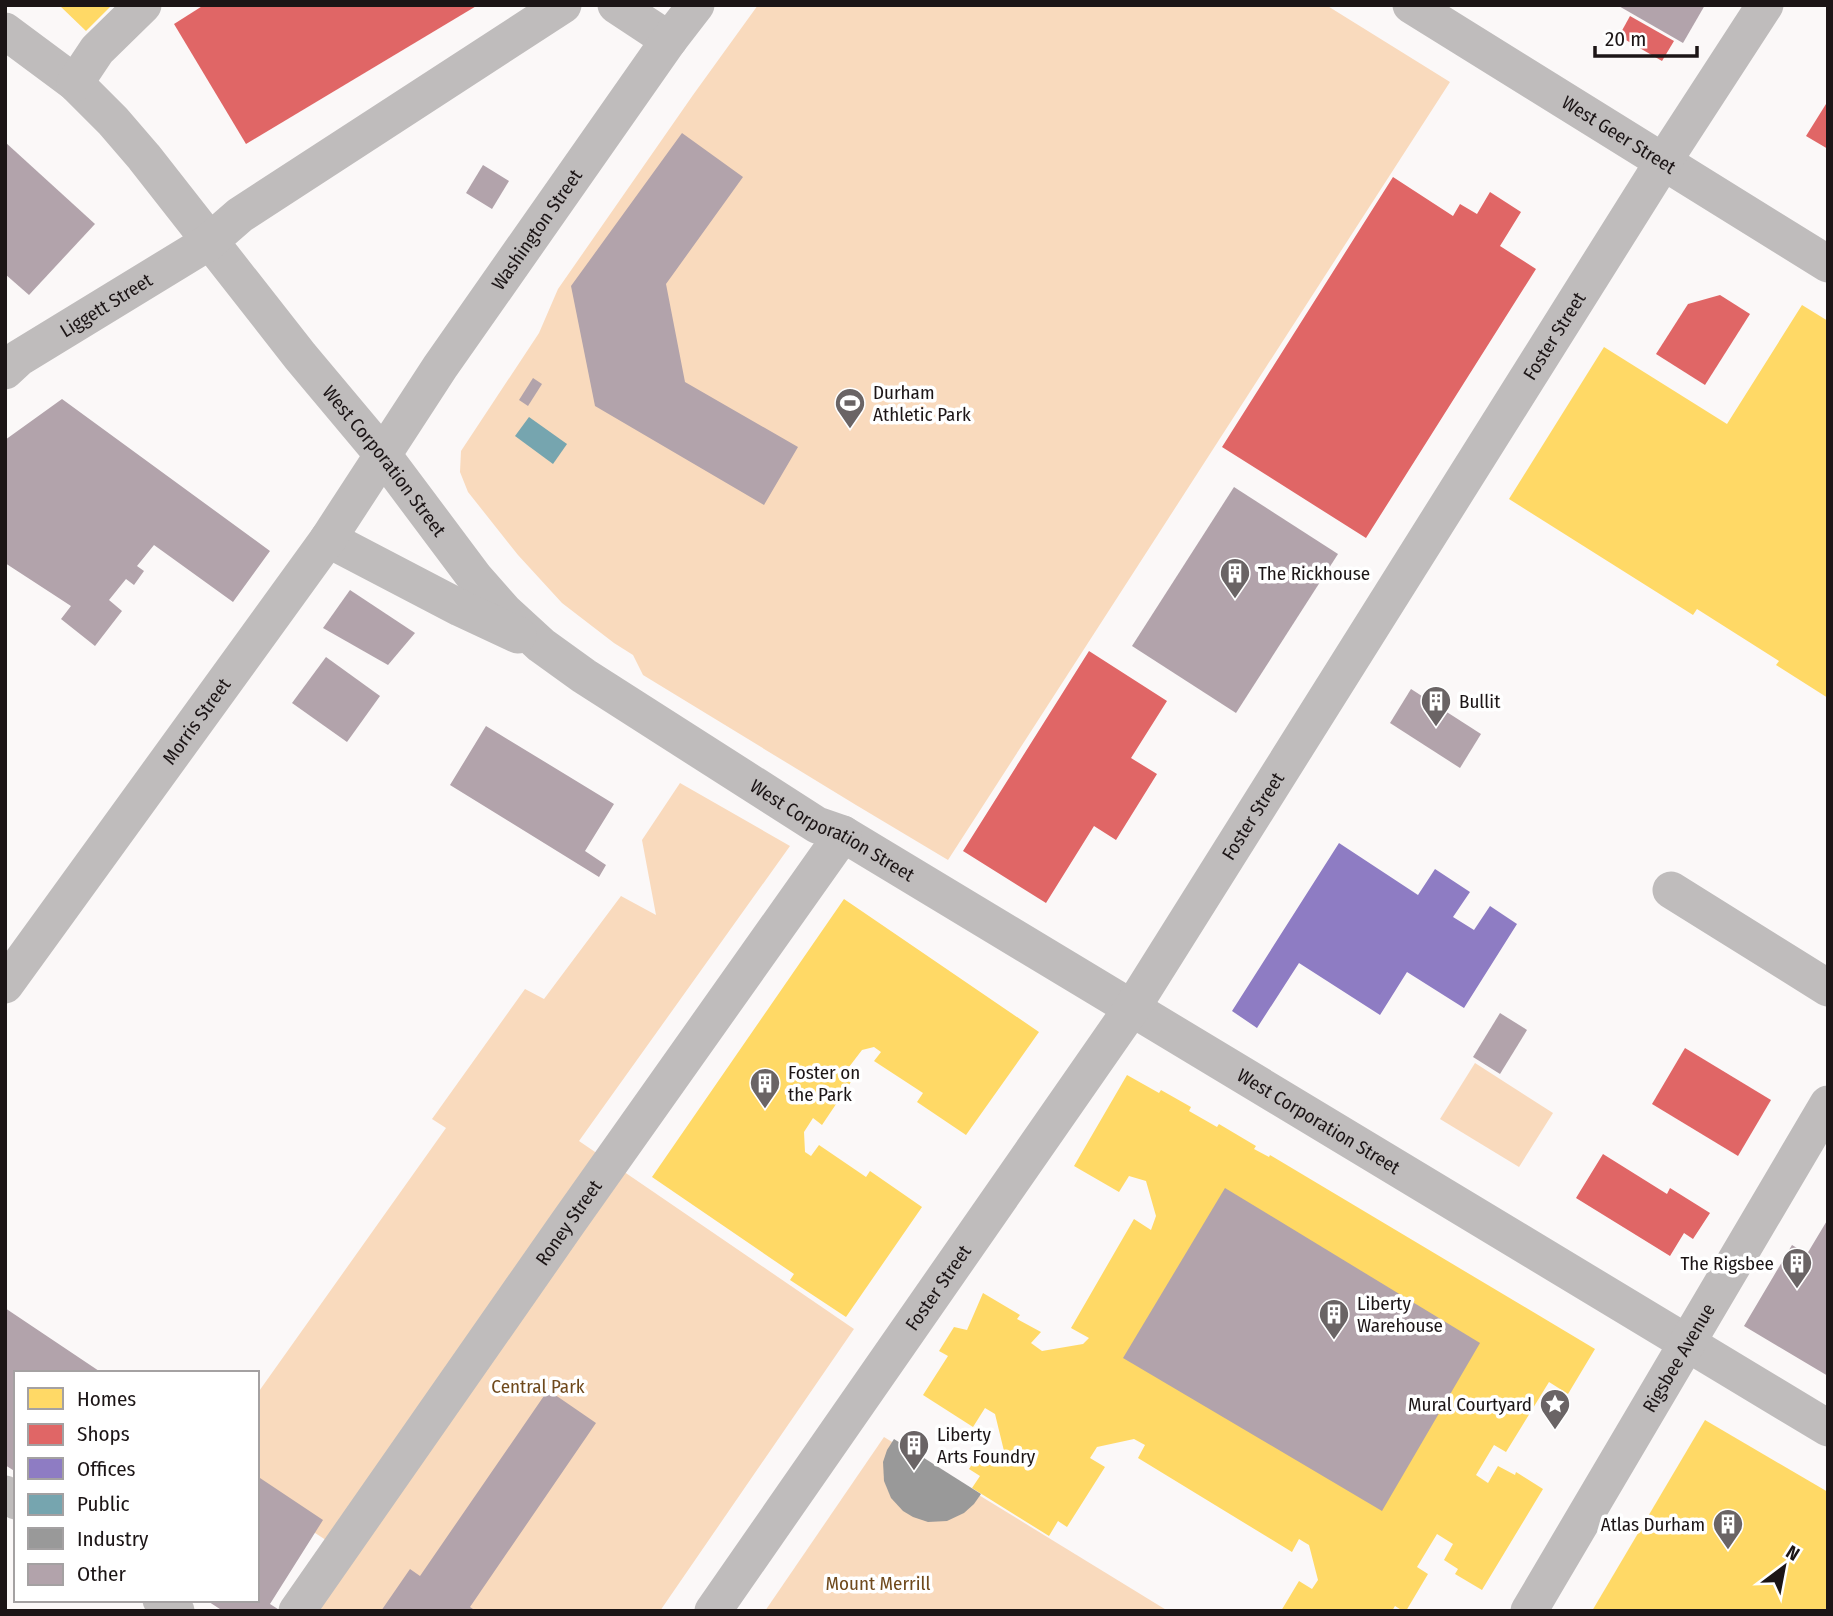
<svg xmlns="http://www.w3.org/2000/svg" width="1833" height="1616" font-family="'Fira Sans Condensed',sans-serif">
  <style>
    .green { fill: #f9dabd }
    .homes { fill: #ffd966 }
    .shops { fill: #e06666 }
    .offices { fill: #8e7cc3 }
    .public { fill: #76a5af }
    .industry { fill: #999 }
    .building { fill: #b2a3ab }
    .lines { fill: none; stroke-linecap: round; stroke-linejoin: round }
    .minor { stroke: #bfbcbc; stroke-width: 37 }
    .labels { text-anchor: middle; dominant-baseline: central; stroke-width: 7; stroke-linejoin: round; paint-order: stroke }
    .street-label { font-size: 19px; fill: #1c1516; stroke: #fff }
    .poi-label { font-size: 19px; fill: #1c1516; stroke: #fff; text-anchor: start }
    .park-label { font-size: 19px; fill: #6f491c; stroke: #fff }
  </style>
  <rect width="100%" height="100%" fill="#fbf8f8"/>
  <g class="green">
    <polygon points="758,5 1326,5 1450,82 948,860 856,805 643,675 633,655 614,643 562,603 518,555 468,492 460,472 461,451 539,333 558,289 693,95"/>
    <polygon points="680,783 790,846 579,1141 854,1329 660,1611 290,1611 335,1546 257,1495 257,1394 446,1128 432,1119 525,989 544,999 621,896 656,915 642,840"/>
    <polygon points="1475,1063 1553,1113 1519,1167 1440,1119"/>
    <polygon points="884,1437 1168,1611 765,1611"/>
  </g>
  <g class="homes">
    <polygon points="59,5 112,5 86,31"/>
    <polygon points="1802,305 1828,321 1828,698 1776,665 1779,661 1697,609 1693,615 1509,499 1604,347 1727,424"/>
    <polygon points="844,899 1039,1032 966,1135 917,1102 923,1093 874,1061 881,1052 874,1047 862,1050 849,1067 857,1073 822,1125 813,1118 804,1132 805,1152 811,1156 819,1145 866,1177 870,1171 922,1207 846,1317 790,1280 794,1274 652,1177"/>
    <polygon points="1127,1075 1159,1093 1161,1090 1191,1107 1189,1111 1217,1127 1219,1124 1256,1146 1254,1149 1269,1157 1270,1155 1595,1349 1568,1394 1549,1382 1506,1452 1494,1445 1476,1475 1488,1483 1498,1466 1515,1475 1516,1472 1543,1489 1482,1590 1455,1574 1458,1569 1444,1560 1453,1544 1437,1534 1417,1567 1428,1574 1406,1611 1403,1611 1395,1606 1392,1611 1281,1611 1299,1581 1312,1589 1318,1580 1309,1545 1299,1539 1292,1552 1138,1458 1145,1445 1134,1439 1097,1447 1090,1458 1105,1467 1067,1527 1058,1521 1049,1536 972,1488 980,1476 969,1469 981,1450 998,1460 1004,1451 995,1414 985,1408 973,1427 923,1395 948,1356 939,1351 954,1327 967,1330 983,1293 1020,1315 1017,1319 1041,1332 1031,1343 1042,1351 1083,1344 1089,1338 1071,1328 1134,1219 1151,1230 1156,1216 1146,1181 1129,1176 1119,1192 1074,1166"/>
    <polygon points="1705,1420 1828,1492 1828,1611 1592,1611"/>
  </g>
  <g class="shops">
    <polygon points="204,5 478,5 246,144 174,24"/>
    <polygon points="1630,16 1674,41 1662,61 1619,36"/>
    <polygon points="1826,104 1828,105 1828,149 1806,136"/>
    <polygon points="1393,177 1453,216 1460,204 1477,214 1490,192 1521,212 1500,246 1536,269 1366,538 1222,447"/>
    <polygon points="1720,295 1750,314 1705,385 1656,354 1688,304"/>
    <polygon points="1089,651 1167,701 1131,758 1157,774 1116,840 1094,826 1046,903 963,851"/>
    <polygon points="1685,1048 1771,1100 1738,1156 1652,1104"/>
    <polygon points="1603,1154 1667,1194 1670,1188 1710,1213 1693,1239 1684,1233 1670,1256 1576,1198"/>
  </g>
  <polygon class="offices" points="1339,843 1418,895 1435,869 1470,892 1453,917 1474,930 1490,906 1517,924 1464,1008 1407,972 1380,1015 1299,963 1257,1028 1232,1011"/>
  <polygon class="public" points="529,417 567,444 553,464 515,436"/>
  <polygon class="industry" points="894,1439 981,1494 974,1504 964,1513 947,1521 928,1522 913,1517 903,1511 891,1498 884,1481 883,1462 887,1450"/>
  <g class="building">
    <polygon points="1617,5 1705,5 1683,43"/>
    <polygon points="682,133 743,177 666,284 685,382 798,447 764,505 595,406 571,286"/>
    <polygon points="5,142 95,224 29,295 5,274"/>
    <polygon points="483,165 509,181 492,209 466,193"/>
    <polygon points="533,378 542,384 528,406 519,400"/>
    <polygon points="62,399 270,551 233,602 154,545 137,566 144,571 134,585 126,579 109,600 122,611 95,646 61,619 71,606 5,563 5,440"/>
    <polygon points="1234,487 1338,554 1236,713 1132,646"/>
    <polygon points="350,590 415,633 388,665 323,628"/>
    <polygon points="326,657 380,696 347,742 292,703"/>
    <polygon points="1411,689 1481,734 1460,768 1390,723"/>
    <polygon points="486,726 614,804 585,851 606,865 599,877 450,785"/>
    <polygon points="1500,1013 1527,1030 1500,1074 1473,1057"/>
    <polygon points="1225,1188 1480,1343 1382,1511 1123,1358"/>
    <polygon points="1828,1219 1828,1376 1744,1326 1792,1245 1807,1254"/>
    <polygon points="5,1308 102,1373 16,1373 16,1472 5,1465"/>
    <polygon points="548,1390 596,1423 470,1607 476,1611 381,1611 410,1569 420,1576"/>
    <polygon points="257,1476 323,1520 270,1604 281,1611 223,1611 206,1600 257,1600"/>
  </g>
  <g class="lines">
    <g class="minor">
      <polyline points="616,5 669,40"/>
      <path id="s1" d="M1411,5L1828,264"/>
      <path id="s2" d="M5,31L75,83L113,121L144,157L300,356L383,455L475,578L505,612L541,645L584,676L817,825L843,834L1828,1428"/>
      <polyline points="75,83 97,50 143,5"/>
      <path id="s3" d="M5,371L19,358L209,242L240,215L563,5"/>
      <polyline points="328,539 460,608 518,635"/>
      <polyline points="1671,890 1828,988"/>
      <path id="s4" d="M5,985L328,539L440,367L669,40L696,5"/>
      <polyline points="5,1494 16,1501"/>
      <polyline points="161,1600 176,1611"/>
      <path id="s5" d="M297,1611L567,1224L843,834"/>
      <path id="s6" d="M713,1611L1132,1008L1663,162L1765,5"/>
      <path id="s7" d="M1529,1611L1828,1104"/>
    </g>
  </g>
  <defs>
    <g id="stadium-pin" transform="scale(1.575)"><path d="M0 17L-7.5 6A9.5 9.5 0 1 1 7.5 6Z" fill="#6a6465" stroke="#fff"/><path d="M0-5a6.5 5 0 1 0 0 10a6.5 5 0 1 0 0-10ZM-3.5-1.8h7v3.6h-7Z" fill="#fff"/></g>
    <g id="building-pin" transform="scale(1.575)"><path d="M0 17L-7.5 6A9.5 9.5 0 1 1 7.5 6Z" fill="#6a6465" stroke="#fff"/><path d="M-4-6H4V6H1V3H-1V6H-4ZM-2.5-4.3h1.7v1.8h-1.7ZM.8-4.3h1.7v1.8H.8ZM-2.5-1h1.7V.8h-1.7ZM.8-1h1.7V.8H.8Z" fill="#fff"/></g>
    <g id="sight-pin" transform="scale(1.575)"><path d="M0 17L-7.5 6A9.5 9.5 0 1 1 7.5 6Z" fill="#6a6465" stroke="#fff"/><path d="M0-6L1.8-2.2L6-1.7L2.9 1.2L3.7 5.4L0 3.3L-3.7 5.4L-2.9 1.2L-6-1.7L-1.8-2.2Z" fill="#fff"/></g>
  </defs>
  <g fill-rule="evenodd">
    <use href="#stadium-pin" x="850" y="403"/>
    <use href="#building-pin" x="1235" y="573"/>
    <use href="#building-pin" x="1436" y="701"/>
    <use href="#building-pin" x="765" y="1083"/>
    <use href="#building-pin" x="1797" y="1263"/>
    <use href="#building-pin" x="1334" y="1314"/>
    <use href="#sight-pin" x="1555" y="1404"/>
    <use href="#building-pin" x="914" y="1445"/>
    <use href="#building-pin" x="1728" y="1524"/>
  </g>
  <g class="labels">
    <g class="street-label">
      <text stroke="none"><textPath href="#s1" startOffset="245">West Geer Street</textPath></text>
      <text stroke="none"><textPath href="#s4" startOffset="924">Washington Street</textPath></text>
      <text stroke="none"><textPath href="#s3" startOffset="121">Liggett Street</textPath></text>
      <text stroke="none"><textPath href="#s6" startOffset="1528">Foster Street</textPath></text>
      <text stroke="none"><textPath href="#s2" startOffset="576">West Corporation Street</textPath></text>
      <text stroke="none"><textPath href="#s4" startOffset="326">Morris Street</textPath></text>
      <text stroke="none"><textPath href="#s6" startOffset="961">Foster Street</textPath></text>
      <text stroke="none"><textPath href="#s2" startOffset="1164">West Corporation Street</textPath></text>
      <text stroke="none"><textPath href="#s2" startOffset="1731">West Corporation Street</textPath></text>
      <text stroke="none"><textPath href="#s5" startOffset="474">Roney Street</textPath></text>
      <text stroke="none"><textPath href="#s6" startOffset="394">Foster Street</textPath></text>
      <text stroke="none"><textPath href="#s7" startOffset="294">Rigsbee Avenue</textPath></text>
    </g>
    <g class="poi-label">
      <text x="873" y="392">Durham<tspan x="873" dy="22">Athletic Park</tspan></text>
      <text x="1258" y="573">The Rickhouse</text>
      <text x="1459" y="701">Bullit</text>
      <text x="788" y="1072">Foster on<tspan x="788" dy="22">the Park</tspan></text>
      <text x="1774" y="1263" text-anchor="end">The Rigsbee</text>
      <text x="1357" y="1303">Liberty<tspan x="1357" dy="22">Warehouse</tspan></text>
      <text x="1532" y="1404" text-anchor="end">Mural Courtyard</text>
      <text x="937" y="1434">Liberty<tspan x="937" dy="22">Arts Foundry</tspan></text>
      <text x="1705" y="1524" text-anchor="end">Atlas Durham</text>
    </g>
    <g class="park-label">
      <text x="538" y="1386">Central Park</text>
      <text x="878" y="1583">Mount Merrill</text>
    </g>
  </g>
  <rect width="1833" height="1616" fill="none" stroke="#1c1516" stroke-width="14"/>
  <rect x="14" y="1371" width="245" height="231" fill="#ffffff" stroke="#a4a1a2" stroke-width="2"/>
  <rect x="28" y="1388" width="35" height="21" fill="#ffd966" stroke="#a4a1a2" stroke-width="2"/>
  <text x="77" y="1406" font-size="21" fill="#1c1516">Homes</text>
  <rect x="28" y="1424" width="35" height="21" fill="#e06666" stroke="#a4a1a2" stroke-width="2"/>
  <text x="77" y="1441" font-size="21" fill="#1c1516">Shops</text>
  <rect x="28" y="1458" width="35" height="21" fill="#8e7cc3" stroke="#a4a1a2" stroke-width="2"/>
  <text x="77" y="1476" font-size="21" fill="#1c1516">Offices</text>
  <rect x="28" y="1494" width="35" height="21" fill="#76a5af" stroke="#a4a1a2" stroke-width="2"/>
  <text x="77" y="1511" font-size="21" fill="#1c1516">Public</text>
  <rect x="28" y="1528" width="35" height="21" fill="#999999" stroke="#a4a1a2" stroke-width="2"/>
  <text x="77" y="1546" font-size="21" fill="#1c1516">Industry</text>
  <rect x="28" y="1564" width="35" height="21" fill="#b2a3ab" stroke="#a4a1a2" stroke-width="2"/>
  <text x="77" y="1581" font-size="21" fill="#1c1516">Other</text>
  <g transform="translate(1784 1567) rotate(32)" stroke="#ffffff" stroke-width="5" paint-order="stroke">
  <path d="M0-5L12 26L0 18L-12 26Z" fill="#1c1516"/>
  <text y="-10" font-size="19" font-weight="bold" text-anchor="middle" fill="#1c1516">N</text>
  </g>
  <path d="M1595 46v10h102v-10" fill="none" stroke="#1c1516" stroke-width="3.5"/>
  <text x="1605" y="46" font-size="21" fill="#1c1516" stroke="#ffffff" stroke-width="5" paint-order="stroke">20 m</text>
</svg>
